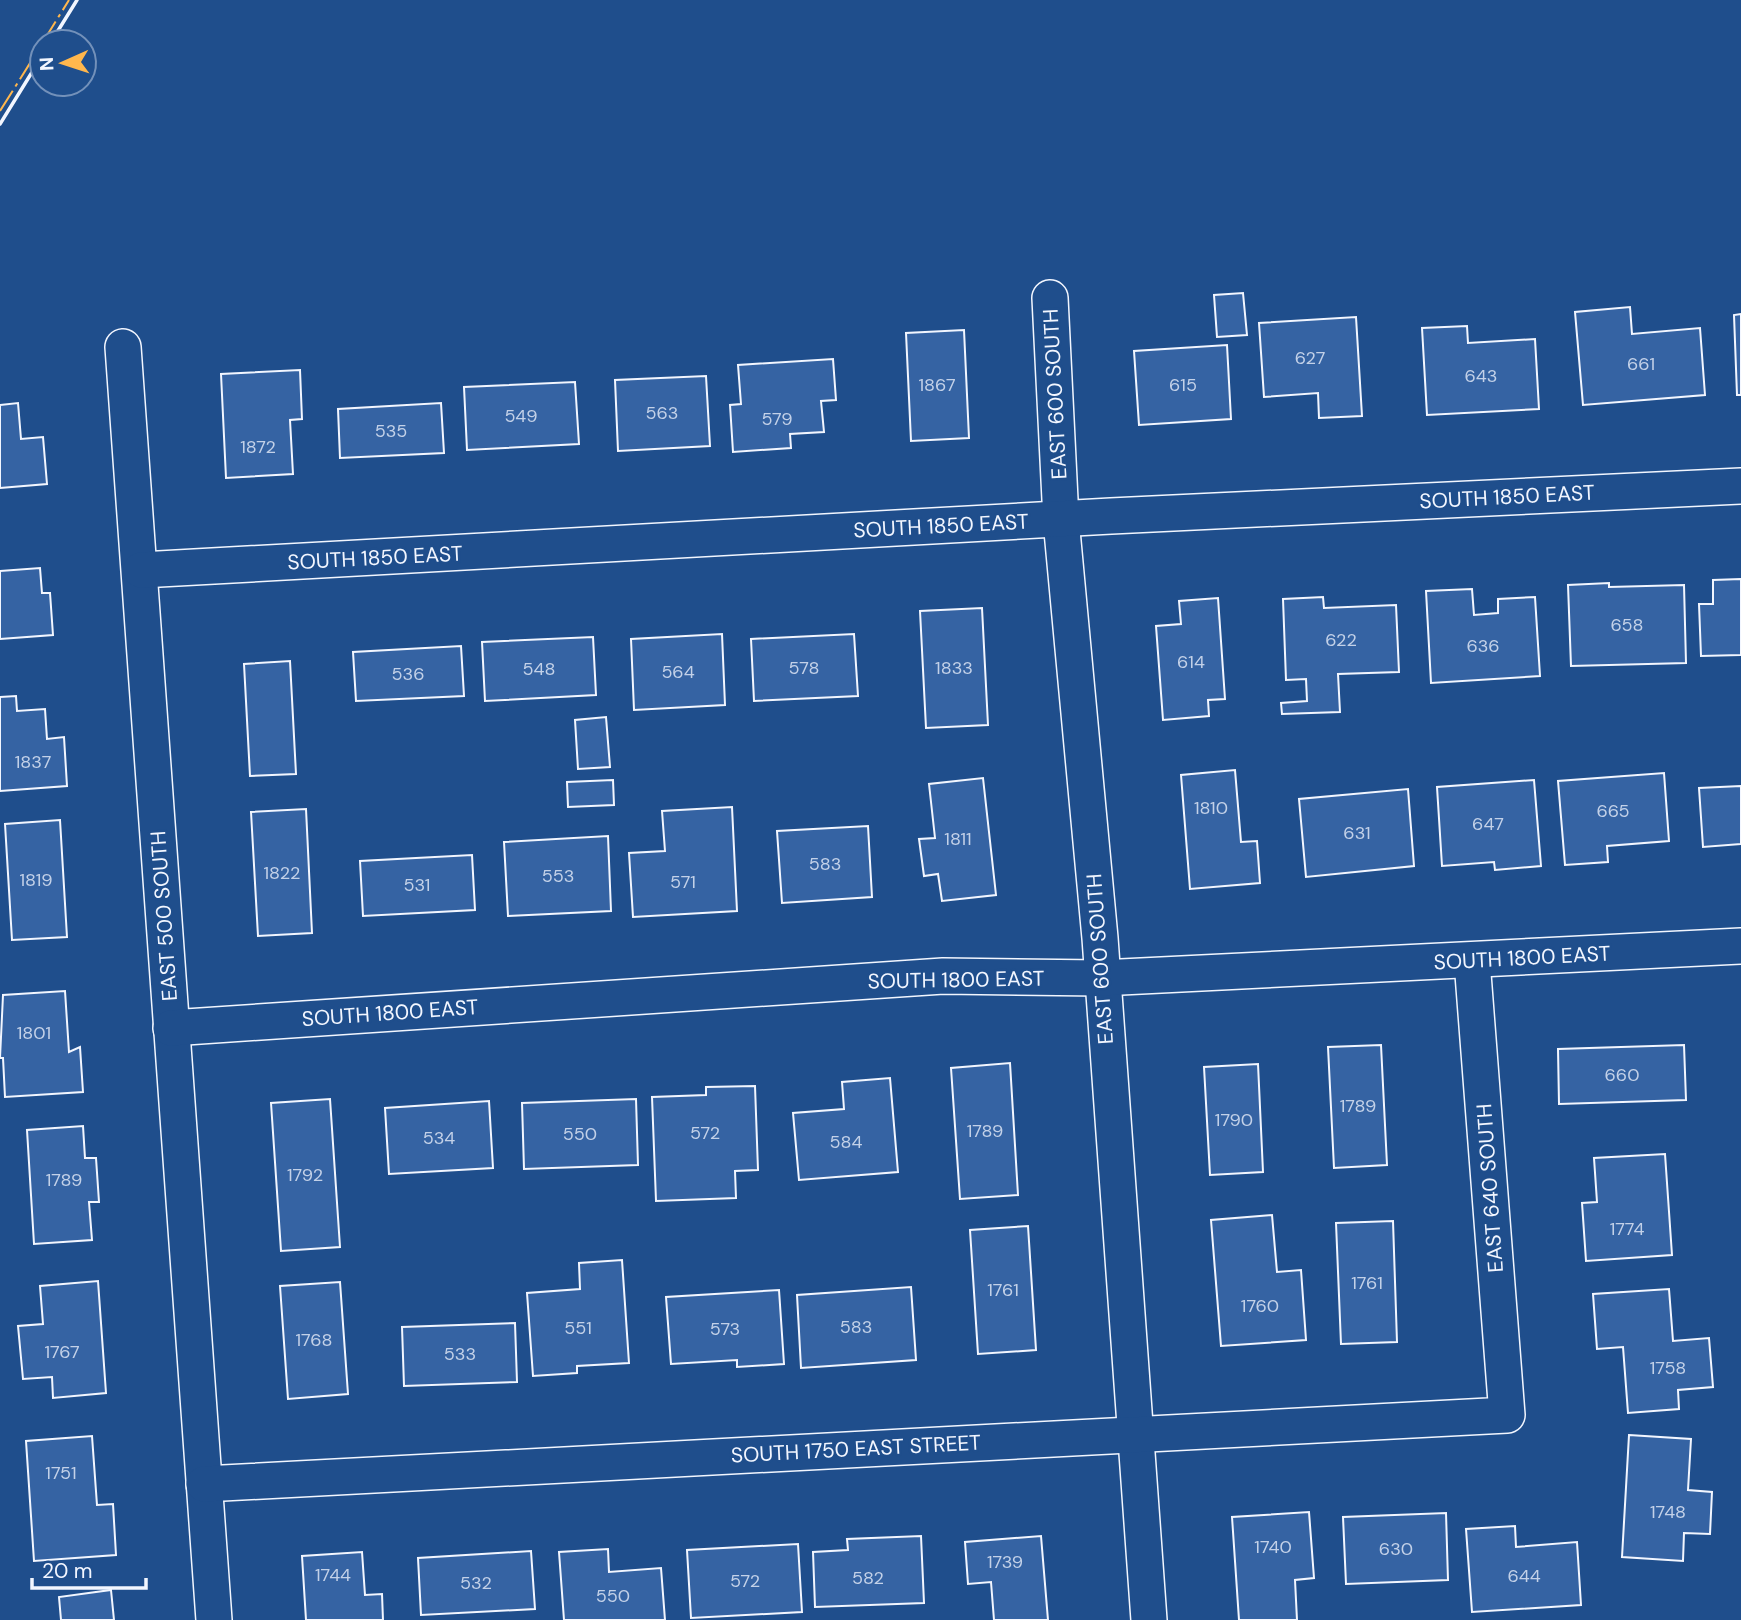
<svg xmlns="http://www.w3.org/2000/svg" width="1741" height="1620" font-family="'DM Sans',sans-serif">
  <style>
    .building { fill: #3563a3; stroke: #f2f6ff; stroke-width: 2 }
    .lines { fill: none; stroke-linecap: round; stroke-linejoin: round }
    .street-casing { stroke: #f2f6ff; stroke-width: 38 }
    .street { stroke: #1f4e8c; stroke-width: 35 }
    .wall { stroke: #f2f6ff; stroke-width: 3.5 }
    .power { stroke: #ffb74d; stroke-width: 2; stroke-dasharray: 24 5 3.5 5; stroke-linecap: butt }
    .labels { text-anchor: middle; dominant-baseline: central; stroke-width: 5; stroke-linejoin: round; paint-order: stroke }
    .number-label { font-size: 18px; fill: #c3d1e8 }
    .street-label { font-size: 21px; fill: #f2f6ff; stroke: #1f4e8c }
  </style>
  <rect width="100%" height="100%" fill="#1f4e8c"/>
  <g class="building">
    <polygon points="1243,293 1247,335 1217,337 1214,295"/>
    <polygon points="1630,307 1632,334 1700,328 1705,395 1583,405 1575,312"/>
    <polygon points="1741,314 1741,395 1737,395 1734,315"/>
    <polygon points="1356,317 1362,416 1319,418 1318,393 1264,397 1259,323"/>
    <polygon points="1467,326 1468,343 1535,339 1539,409 1427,415 1422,328"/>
    <polygon points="964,330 969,438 911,441 906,333"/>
    <polygon points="1227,345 1231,419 1139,425 1134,351"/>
    <polygon points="833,359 836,400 821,401 824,432 790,434 791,448 733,452 730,405 741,404 738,365"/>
    <polygon points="300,370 302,419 290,420 293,474 226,478 221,374"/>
    <polygon points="706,376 710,446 618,451 615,380"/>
    <polygon points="575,382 579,444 467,450 464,387"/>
    <polygon points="18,403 21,439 43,437 47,484 0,488 0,405"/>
    <polygon points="441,403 444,453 340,458 338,409"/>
    <polygon points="40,568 42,593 50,593 53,635 0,639 0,571"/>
    <polygon points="1741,579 1741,655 1701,656 1699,604 1713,604 1713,580"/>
    <polygon points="1609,583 1609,587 1684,585 1686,663 1571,666 1568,585"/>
    <polygon points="1472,589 1474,615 1498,613 1498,599 1535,597 1540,676 1431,683 1426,591"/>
    <polygon points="1323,597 1324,608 1396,605 1399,672 1338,674 1340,712 1282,714 1281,703 1307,701 1306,679 1286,680 1283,599"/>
    <polygon points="1218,598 1225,699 1208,700 1209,716 1163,720 1156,626 1181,624 1179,601"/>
    <polygon points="982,608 988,725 926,728 920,611"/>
    <polygon points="722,634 725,705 634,710 631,639"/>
    <polygon points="854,634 858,696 754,701 751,639"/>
    <polygon points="593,637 596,695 485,701 482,642"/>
    <polygon points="461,646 464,696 356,701 353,652"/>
    <polygon points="290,661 296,774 250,776 244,664"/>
    <polygon points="16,696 17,711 45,709 47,739 64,737 67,786 0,791 0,697"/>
    <polygon points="606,717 610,767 578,769 575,720"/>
    <polygon points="1235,770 1241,842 1257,841 1260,883 1190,889 1181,775"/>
    <polygon points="1664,773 1669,841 1607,846 1608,862 1565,865 1558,781"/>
    <polygon points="983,778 996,895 942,901 938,874 924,876 919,839 935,838 929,784"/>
    <polygon points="613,780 614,805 568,807 567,782"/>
    <polygon points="1534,780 1541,866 1495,870 1494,862 1442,866 1437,787"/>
    <polygon points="1741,786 1741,844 1703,847 1699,788"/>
    <polygon points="1408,789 1414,866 1306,877 1299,799"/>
    <polygon points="732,807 737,911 633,917 629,853 665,851 662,811"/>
    <polygon points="306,809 312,933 258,936 251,812"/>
    <polygon points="60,820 67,937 12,940 5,824"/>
    <polygon points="868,826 872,897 782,903 777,831"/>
    <polygon points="608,836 611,911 508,916 504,842"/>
    <polygon points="472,855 475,910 363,916 360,861"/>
    <polygon points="65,991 69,1052 80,1047 83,1092 5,1097 3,1058 0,1058 3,995"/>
    <polygon points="1381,1045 1387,1165 1334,1168 1328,1047"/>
    <polygon points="1684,1045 1686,1100 1559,1104 1558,1049"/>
    <polygon points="1010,1063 1018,1195 960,1199 951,1068"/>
    <polygon points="1258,1064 1263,1172 1210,1175 1204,1067"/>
    <polygon points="890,1078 898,1172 799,1180 793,1113 844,1109 842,1082"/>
    <polygon points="755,1086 758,1170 735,1171 736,1198 656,1201 652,1097 706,1095 706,1087"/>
    <polygon points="330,1099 340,1247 281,1251 271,1103"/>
    <polygon points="636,1099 638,1165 524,1169 522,1103"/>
    <polygon points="489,1101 493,1168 389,1174 385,1108"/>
    <polygon points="83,1126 85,1158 96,1158 99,1202 89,1202 92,1240 34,1244 27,1130"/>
    <polygon points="1665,1154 1672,1255 1586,1261 1582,1203 1597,1202 1594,1158"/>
    <polygon points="1272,1215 1277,1272 1301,1270 1306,1340 1221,1346 1211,1220"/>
    <polygon points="1393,1221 1397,1342 1341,1344 1336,1223"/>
    <polygon points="1028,1226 1036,1350 978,1354 970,1230"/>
    <polygon points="622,1260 629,1363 577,1366 577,1373 533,1376 527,1293 580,1289 579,1263"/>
    <polygon points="98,1281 106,1393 53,1398 52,1377 23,1379 18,1326 43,1324 40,1286"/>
    <polygon points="340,1282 348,1394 288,1399 280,1286"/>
    <polygon points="911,1287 916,1360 801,1368 797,1295"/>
    <polygon points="1669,1289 1673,1341 1709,1338 1713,1387 1678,1390 1679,1409 1628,1413 1623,1347 1597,1349 1593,1294"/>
    <polygon points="779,1290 784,1364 737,1367 737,1360 671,1364 666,1297"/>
    <polygon points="515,1323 517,1382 404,1386 402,1327"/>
    <polygon points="1629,1435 1691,1439 1688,1490 1712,1492 1710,1534 1684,1533 1683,1561 1622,1557"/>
    <polygon points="92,1436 97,1505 113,1504 116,1555 34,1561 26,1441"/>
    <polygon points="1309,1512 1314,1578 1295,1580 1297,1620 1239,1620 1232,1517"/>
    <polygon points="1446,1513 1448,1580 1346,1584 1343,1517"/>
    <polygon points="1515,1526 1516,1547 1577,1542 1581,1605 1472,1612 1466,1529"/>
    <polygon points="921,1536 924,1603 815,1607 813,1552 848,1550 847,1539"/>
    <polygon points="1041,1536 1048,1620 994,1620 991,1582 968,1584 965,1542"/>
    <polygon points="798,1544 802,1612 691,1618 687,1550"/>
    <polygon points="608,1549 609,1572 661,1568 665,1620 564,1620 559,1552"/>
    <polygon points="531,1551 535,1609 421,1615 418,1558"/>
    <polygon points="362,1552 365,1595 382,1594 383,1620 306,1620 302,1556"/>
    <polygon points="111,1590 114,1620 61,1620 59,1597"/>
  </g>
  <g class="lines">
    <g class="street-casing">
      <g id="street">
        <polyline points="1050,298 1061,520 1100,938 1149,1620"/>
        <polyline points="123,347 214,1620"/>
        <polyline points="141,570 1111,516 1741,486"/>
        <polyline points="171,1028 943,976 1101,978 1741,946"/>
        <polyline points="204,1484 1507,1415 1472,961"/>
      </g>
    </g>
    <use href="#street" class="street"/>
    <g class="wall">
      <polyline points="51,42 77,0"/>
      <polyline points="0,124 42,56"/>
    </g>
    <g class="power">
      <polyline points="43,42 69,0"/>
      <polyline points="0,111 42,44"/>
    </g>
  </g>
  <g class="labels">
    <g class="number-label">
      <text x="1310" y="358">627</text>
      <text x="1641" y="364">661</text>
      <text x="1481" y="376">643</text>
      <text x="937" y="385">1867</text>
      <text x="1183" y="385">615</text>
      <text x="662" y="413">563</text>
      <text x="521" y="416">549</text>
      <text x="777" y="419">579</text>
      <text x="391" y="431">535</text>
      <text x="258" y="447">1872</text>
      <text x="1627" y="625">658</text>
      <text x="1341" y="640">622</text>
      <text x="1483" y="646">636</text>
      <text x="1191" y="662">614</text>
      <text x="804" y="668">578</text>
      <text x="954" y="668">1833</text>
      <text x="539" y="669">548</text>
      <text x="678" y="672">564</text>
      <text x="408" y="674">536</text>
      <text x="33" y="762">1837</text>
      <text x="1211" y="808">1810</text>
      <text x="1613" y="811">665</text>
      <text x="1488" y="824">647</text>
      <text x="1357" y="833">631</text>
      <text x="958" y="839">1811</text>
      <text x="825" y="864">583</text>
      <text x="282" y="873">1822</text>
      <text x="558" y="876">553</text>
      <text x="36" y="880">1819</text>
      <text x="683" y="882">571</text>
      <text x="417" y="885">531</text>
      <text x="34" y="1033">1801</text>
      <text x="1622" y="1075">660</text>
      <text x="1358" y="1106">1789</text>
      <text x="1234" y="1120">1790</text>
      <text x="985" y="1131">1789</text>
      <text x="705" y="1133">572</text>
      <text x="580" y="1134">550</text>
      <text x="439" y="1138">534</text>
      <text x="846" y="1142">584</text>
      <text x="305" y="1175">1792</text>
      <text x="64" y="1180">1789</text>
      <text x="1627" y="1229">1774</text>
      <text x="1367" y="1283">1761</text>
      <text x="1003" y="1290">1761</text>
      <text x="1260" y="1306">1760</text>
      <text x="856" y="1327">583</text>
      <text x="578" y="1328">551</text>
      <text x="725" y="1329">573</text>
      <text x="314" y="1340">1768</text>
      <text x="62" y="1352">1767</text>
      <text x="460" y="1354">533</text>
      <text x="1668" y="1368">1758</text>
      <text x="61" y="1473">1751</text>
      <text x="1668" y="1512">1748</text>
      <text x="1273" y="1547">1740</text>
      <text x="1396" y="1549">630</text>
      <text x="1005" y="1562">1739</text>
      <text x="333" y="1575">1744</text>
      <text x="1524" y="1576">644</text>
      <text x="868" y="1578">582</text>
      <text x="745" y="1581">572</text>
      <text x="476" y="1583">532</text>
      <text x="613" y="1596">550</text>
    </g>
    <g class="street-label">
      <text transform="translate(1055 394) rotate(-93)">EAST 600 SOUTH</text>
      <text transform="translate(1507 497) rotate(-3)">SOUTH 1850 EAST</text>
      <text transform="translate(941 526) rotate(-3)">SOUTH 1850 EAST</text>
      <text transform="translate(375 558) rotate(-3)">SOUTH 1850 EAST</text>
      <text transform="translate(164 916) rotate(-94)">EAST 500 SOUTH</text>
      <text transform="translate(1522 958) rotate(-3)">SOUTH 1800 EAST</text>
      <text transform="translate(1100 959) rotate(-94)">EAST 600 SOUTH</text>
      <text transform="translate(956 980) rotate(-1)">SOUTH 1800 EAST</text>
      <text transform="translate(390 1013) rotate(-4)">SOUTH 1800 EAST</text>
      <text transform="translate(1490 1188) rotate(-94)">EAST 640 SOUTH</text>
      <text transform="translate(856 1449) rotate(-3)">SOUTH 1750 EAST STREET</text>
    </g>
  </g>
  <g transform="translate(63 63) rotate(267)"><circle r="33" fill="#1f4e8c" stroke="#7391ba" stroke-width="2"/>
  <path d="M0-5L12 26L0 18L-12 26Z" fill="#ffb74d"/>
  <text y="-10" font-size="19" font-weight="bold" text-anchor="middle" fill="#f2f6ff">N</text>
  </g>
  <path d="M32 1578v10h114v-10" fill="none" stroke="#f2f6ff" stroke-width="3.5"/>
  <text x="42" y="1578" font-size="21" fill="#f2f6ff" stroke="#1f4e8c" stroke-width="5" paint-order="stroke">20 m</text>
</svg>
